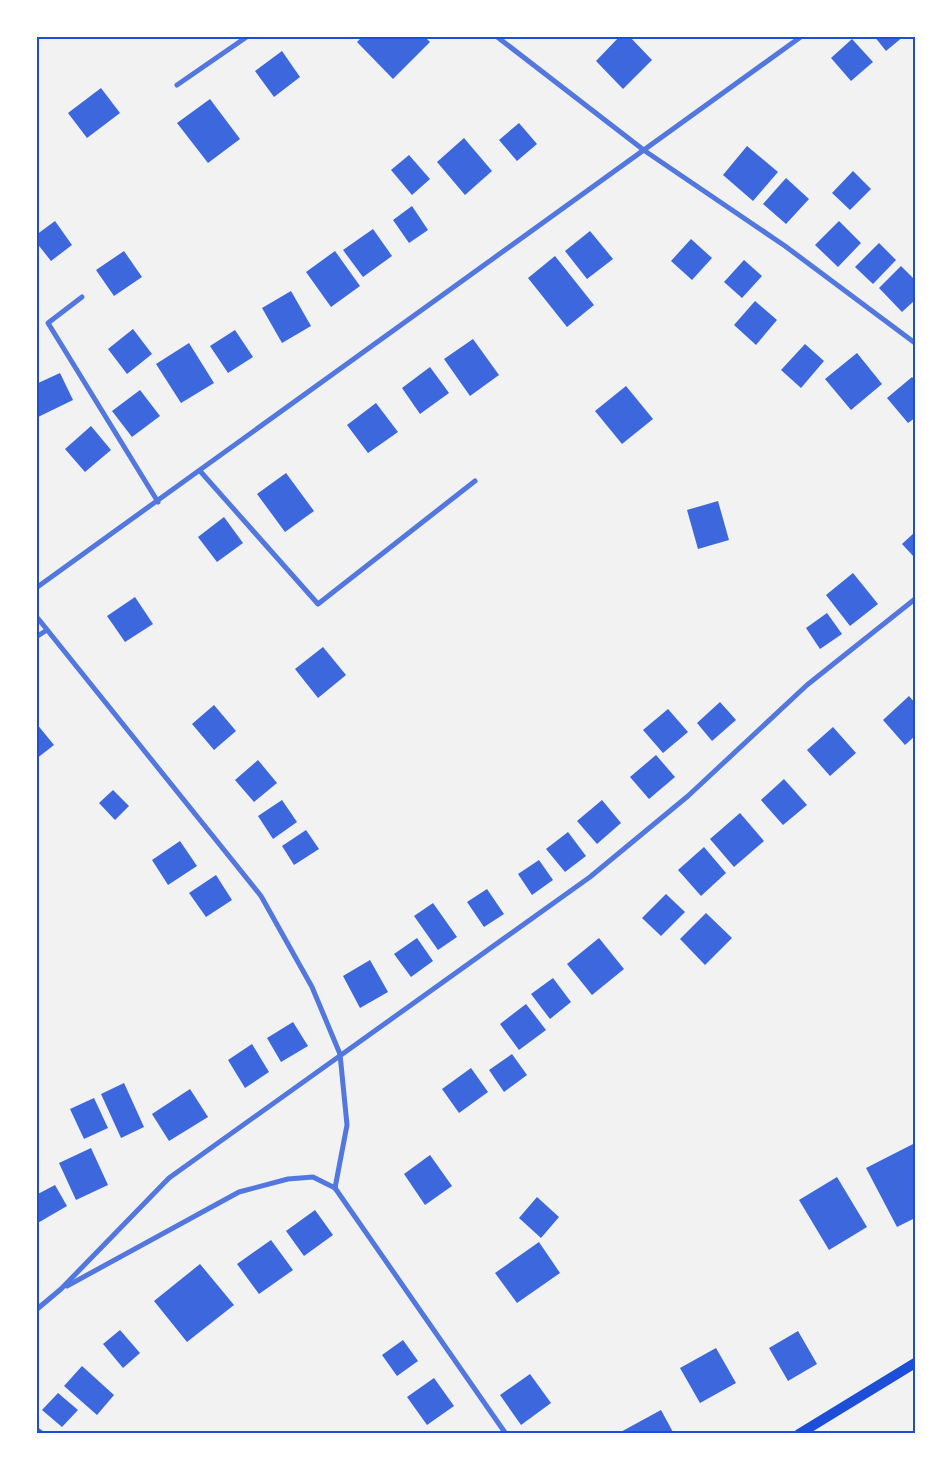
<svg xmlns="http://www.w3.org/2000/svg" width="951" height="1470" font-family="Bitter,serif">
  <style>
    .building { fill: #3d67dc }
    .lines { fill: none; stroke-linecap: round; stroke-linejoin: round }
    .minor { stroke: #5277de; stroke-width: 5 }
    .secondary { stroke: #1d4ed8; stroke-width: 10 }
    .neatline { fill: none; stroke: #1d4ed8; stroke-width: 2 }
  </style>
  <rect width="100%" height="100%" fill="#f2f2f2"/>
  <g class="building">
    <polygon points="363,36 424,36 430,42 393,79 357,42"/>
    <polygon points="620,36 629,36 652,60 623,89 596,61"/>
    <polygon points="874,36 904,36 886,51"/>
    <polygon points="852,39 873,62 851,81 831,58"/>
    <polygon points="282,51 300,77 274,97 255,71"/>
    <polygon points="101,88 120,113 87,138 68,113"/>
    <polygon points="210,99 240,139 208,163 177,123"/>
    <polygon points="519,123 537,144 517,161 499,140"/>
    <polygon points="464,138 492,171 465,195 437,162"/>
    <polygon points="747,146 778,172 753,201 723,175"/>
    <polygon points="409,155 430,179 412,195 391,170"/>
    <polygon points="853,171 871,189 850,210 832,193"/>
    <polygon points="786,178 809,199 786,224 763,204"/>
    <polygon points="412,206 428,230 409,243 393,220"/>
    <polygon points="55,221 72,245 51,261 36,242 36,235"/>
    <polygon points="839,221 861,243 838,267 815,245"/>
    <polygon points="373,229 392,256 363,277 343,250"/>
    <polygon points="590,231 613,259 587,279 565,251"/>
    <polygon points="691,239 712,258 692,280 671,261"/>
    <polygon points="879,243 896,260 873,284 855,267"/>
    <polygon points="124,251 142,277 114,296 96,270"/>
    <polygon points="335,251 360,286 331,307 306,272"/>
    <polygon points="555,256 594,305 567,327 528,278"/>
    <polygon points="744,260 762,276 742,298 724,282"/>
    <polygon points="901,266 915,280 915,300 902,312 879,288"/>
    <polygon points="291,291 311,326 282,343 262,308"/>
    <polygon points="755,301 777,320 756,345 734,325"/>
    <polygon points="133,329 152,354 127,374 108,349"/>
    <polygon points="235,330 253,357 228,373 210,346"/>
    <polygon points="473,339 499,375 470,396 444,359"/>
    <polygon points="189,343 214,383 181,403 156,364"/>
    <polygon points="805,344 824,361 801,388 781,370"/>
    <polygon points="857,353 882,384 851,410 825,379"/>
    <polygon points="430,367 449,393 420,414 402,388"/>
    <polygon points="60,373 73,400 36,418 36,384"/>
    <polygon points="912,377 915,380 915,418 908,423 887,398"/>
    <polygon points="626,386 653,419 622,444 595,411"/>
    <polygon points="140,390 160,416 132,437 112,411"/>
    <polygon points="376,403 398,432 368,453 347,425"/>
    <polygon points="91,426 111,450 85,472 65,449"/>
    <polygon points="286,473 314,511 285,532 257,494"/>
    <polygon points="718,501 729,540 698,549 687,510"/>
    <polygon points="224,517 243,543 217,562 198,537"/>
    <polygon points="915,532 915,558 902,544"/>
    <polygon points="853,573 878,604 850,626 826,595"/>
    <polygon points="135,597 153,624 125,642 107,616"/>
    <polygon points="827,613 842,634 820,649 806,628"/>
    <polygon points="323,647 346,675 318,698 295,669"/>
    <polygon points="909,696 915,703 915,736 905,745 883,720"/>
    <polygon points="720,702 736,720 712,741 697,723"/>
    <polygon points="214,705 236,731 214,750 192,724"/>
    <polygon points="668,709 688,732 663,753 643,730"/>
    <polygon points="36,723 54,745 36,759"/>
    <polygon points="833,727 856,753 830,776 807,750"/>
    <polygon points="656,755 675,777 649,799 630,777"/>
    <polygon points="258,760 277,783 254,802 235,780"/>
    <polygon points="784,779 807,805 783,825 761,800"/>
    <polygon points="113,790 129,806 115,820 99,803"/>
    <polygon points="282,800 297,822 273,839 258,816"/>
    <polygon points="602,800 621,823 597,844 577,821"/>
    <polygon points="740,813 764,841 734,867 710,839"/>
    <polygon points="306,830 319,849 294,865 282,846"/>
    <polygon points="568,832 586,856 565,872 546,849"/>
    <polygon points="180,841 197,866 168,885 152,860"/>
    <polygon points="704,847 726,873 701,896 678,870"/>
    <polygon points="539,860 553,880 532,895 518,874"/>
    <polygon points="216,875 232,900 206,917 189,893"/>
    <polygon points="487,889 504,914 484,927 467,902"/>
    <polygon points="666,894 685,912 661,936 642,918"/>
    <polygon points="433,903 457,937 438,950 414,916"/>
    <polygon points="706,913 732,938 705,965 680,939"/>
    <polygon points="417,938 433,961 411,977 394,954"/>
    <polygon points="599,938 624,969 592,995 567,964"/>
    <polygon points="370,960 388,992 360,1008 343,976"/>
    <polygon points="553,978 571,1002 550,1019 531,994"/>
    <polygon points="526,1004 546,1030 519,1050 500,1024"/>
    <polygon points="293,1022 308,1046 281,1062 267,1038"/>
    <polygon points="252,1044 269,1072 245,1088 228,1060"/>
    <polygon points="512,1054 527,1075 504,1092 489,1070"/>
    <polygon points="471,1068 488,1092 459,1113 442,1089"/>
    <polygon points="124,1083 144,1127 121,1138 101,1094"/>
    <polygon points="190,1089 208,1117 169,1141 152,1114"/>
    <polygon points="94,1098 108,1128 84,1139 70,1109"/>
    <polygon points="915,1143 915,1218 897,1227 866,1168"/>
    <polygon points="91,1148 108,1185 76,1200 59,1163"/>
    <polygon points="430,1155 452,1186 425,1205 404,1174"/>
    <polygon points="837,1177 867,1227 829,1250 799,1200"/>
    <polygon points="55,1185 67,1206 36,1224 36,1195"/>
    <polygon points="537,1197 559,1217 541,1238 519,1218"/>
    <polygon points="315,1210 333,1235 304,1256 286,1231"/>
    <polygon points="271,1240 293,1270 259,1294 237,1264"/>
    <polygon points="539,1242 560,1273 517,1303 495,1273"/>
    <polygon points="200,1264 234,1305 187,1342 154,1301"/>
    <polygon points="120,1330 140,1353 123,1368 103,1344"/>
    <polygon points="798,1331 817,1364 788,1381 769,1348"/>
    <polygon points="403,1340 418,1361 397,1376 382,1355"/>
    <polygon points="716,1348 736,1383 700,1403 680,1368"/>
    <polygon points="82,1366 114,1395 97,1415 64,1386"/>
    <polygon points="530,1374 551,1403 521,1425 500,1395"/>
    <polygon points="434,1378 454,1406 427,1425 407,1397"/>
    <polygon points="58,1393 78,1410 62,1427 42,1410"/>
    <polygon points="661,1410 674,1434 617,1434"/>
    <polygon points="36,1426 47,1434 36,1434"/>
  </g>
  <g class="lines">
    <g class="minor">
      <polyline points="496,36 645,151 785,246 915,343"/>
      <polyline points="177,85 248,36"/>
      <polyline points="82,297 48,323 158,502"/>
      <polyline points="200,471 318,604 475,481"/>
      <polyline points="36,588 802,36"/>
      <polyline points="36,616 261,896 312,987 340,1054 347,1125 335,1188 506,1434"/>
      <polyline points="36,637 47,630"/>
      <polyline points="67,1286 239,1192 288,1179 313,1177 335,1188"/>
      <polyline points="36,1310 61,1289 169,1178 590,877 688,796 807,685 915,599"/>
    </g>
    <polyline class="secondary" points="799,1434 915,1363"/>
  </g>
  <rect width="951" height="1470" fill="none" stroke="#ffffff" stroke-width="75"/>
  <rect x="38" y="38" width="876" height="1394" class="neatline"/>
</svg>
